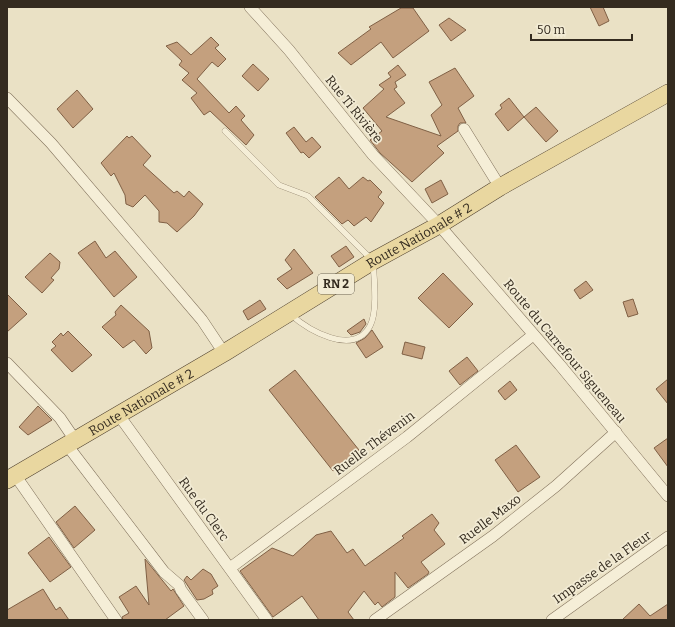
<svg xmlns="http://www.w3.org/2000/svg" width="675" height="627" font-family="Bitter,serif">
  <style>
    .building { fill: #c4a07e; stroke: #806045 }
    .lines { fill: none; stroke-linecap: round; stroke-linejoin: round }
    .lane-casing { stroke: #83735d; stroke-width: 6 }
    .street-casing { stroke: #83735d; stroke-width: 12 }
    .primary-casing { stroke: #514230; stroke-width: 18 }
    .lane { stroke: #f5eed7; stroke-width: 5.5 }
    .street { stroke: #f5eed7; stroke-width: 11 }
    .primary { stroke: #e9d7a0; stroke-width: 17 }
    .labels { text-anchor: middle; dominant-baseline: central; stroke-width: 3.5; stroke-linejoin: round; paint-order: stroke }
    .shield { fill: #f2ebd4; stroke: #6d6555; stroke-width: 1 }
    .shield-label { font-size: 12px; font-weight: bold; fill: #342b1f }
    .street-label { font-size: 13px; fill: #342b1f; stroke: #f2ebd4 }
  </style>
  <rect width="100%" height="100%" fill="#eae1c5"/>
  <g class="building">
    <polygon points="590,7 603,7 609,21 599,26"/>
    <polygon points="401,8 413,8 429,31 393,58 381,42 351,65 338,53 371,29 369,27"/>
    <polygon points="449,18 466,30 451,41 439,25"/>
    <polygon points="211,37 219,45 215,48 226,59 218,67 212,62 197,79 229,113 236,106 245,116 241,120 254,135 246,145 210,111 204,115 191,98 197,93 182,80 189,73 179,65 182,61 166,46 177,42 191,55"/>
    <polygon points="253,64 269,79 258,91 242,76"/>
    <polygon points="398,65 406,75 395,82 397,87 394,89 405,103 386,117 441,136 431,115 442,105 429,82 455,68 474,96 458,108 466,123 460,123 458,126 458,131 437,146 444,153 412,182 380,153 370,140 382,131 363,108 384,89 379,85 391,77 388,73"/>
    <polygon points="77,90 93,109 73,128 57,109"/>
    <polygon points="509,98 524,117 508,131 495,114 502,108 500,105"/>
    <polygon points="536,107 558,131 546,142 524,117"/>
    <polygon points="294,127 306,142 312,137 321,147 309,158 303,152 301,153 286,133"/>
    <polygon points="127,136 129,138 132,136 151,156 143,165 174,193 177,191 184,197 189,191 203,204 194,216 177,232 167,223 159,222 159,211 145,195 133,207 126,204 125,195 114,173 111,176 101,163"/>
    <polygon points="339,177 349,189 363,177 368,181 370,180 382,192 378,197 384,203 371,222 366,217 354,226 348,220 342,224 315,197"/>
    <polygon points="441,180 448,194 432,203 425,189"/>
    <polygon points="95,241 106,258 115,251 137,277 114,297 78,253"/>
    <polygon points="346,246 354,257 339,267 331,256"/>
    <polygon points="294,249 313,273 287,289 277,279 292,269 285,260"/>
    <polygon points="50,253 60,262 59,269 51,278 54,280 42,293 25,277"/>
    <polygon points="443,273 473,304 449,328 418,298"/>
    <polygon points="586,281 593,290 580,299 574,290"/>
    <polygon points="7,294 27,314 7,332"/>
    <polygon points="633,299 638,314 628,317 623,302"/>
    <polygon points="260,300 266,309 248,320 243,311"/>
    <polygon points="121,305 149,331 152,348 146,354 134,340 123,348 102,327 116,315 115,312"/>
    <polygon points="364,319 366,324 360,332 351,335 347,331"/>
    <polygon points="372,330 383,347 366,358 356,343 365,338"/>
    <polygon points="68,331 92,355 72,372 51,350 56,346 52,342 61,333 63,336"/>
    <polygon points="405,342 425,347 422,359 402,354"/>
    <polygon points="467,357 478,371 460,385 449,371"/>
    <polygon points="295,370 359,450 333,471 269,390"/>
    <polygon points="668,379 668,404 656,389"/>
    <polygon points="510,381 517,390 505,400 498,391"/>
    <polygon points="38,406 52,420 28,435 19,427"/>
    <polygon points="668,438 668,467 654,448"/>
    <polygon points="516,445 540,477 518,492 495,460"/>
    <polygon points="75,506 95,530 74,548 56,522"/>
    <polygon points="432,514 439,523 434,530 445,544 421,562 429,572 428,574 408,588 395,572 395,597 382,607 378,602 375,605 364,591 348,612 354,620 319,620 302,596 273,617 240,571 272,548 293,556 316,535 331,531 347,553 353,549 365,566 404,538 402,536"/>
    <polygon points="49,537 71,567 50,582 28,553"/>
    <polygon points="145,559 171,591 173,589 184,606 165,620 123,620 122,617 129,613 119,597 136,586 149,605"/>
    <polygon points="203,569 211,574 218,586 212,590 213,594 204,599 197,600 184,580 187,576 191,580"/>
    <polygon points="43,589 56,610 60,607 69,620 7,620 7,610"/>
    <polygon points="639,604 650,616 668,604 668,620 622,620"/>
  </g>
  <g class="lines">
    <g class="lane-casing">
      <path id="lane" d="M225,131L279,185L308,196L373,261C374,278 378,311 370,326C353,357 308,330 290,314"/>
    </g>
    <g class="street-casing">
      <g id="street">
        <polyline points="250,7 289,50 373,155 439,225 560,365 668,496"/>
        <polyline points="7,98 51,143 202,320 224,353"/>
        <polyline points="464,129 500,187"/>
        <polyline points="7,363 60,418 75,440"/>
        <polyline points="118,414 267,620"/>
        <polyline points="67,445 164,572 179,585 181,590 203,620"/>
        <polyline points="15,475 116,620"/>
        <polyline points="230,568 407,437 533,335"/>
        <polyline points="375,620 493,536 556,486 616,432"/>
        <polyline points="552,620 668,537"/>
      </g>
    </g>
    <g class="primary-casing">
      <g id="primary">
        <path id="s1" d="M7,480L224,353L373,261L439,225L500,187L668,93"/>
      </g>
    </g>
    <use href="#lane" class="lane"/>
    <use href="#street" class="street"/>
    <use href="#primary" class="primary"/>
  </g>
  <g class="labels">
    <rect class="shield" x="318" y="274" width="36" height="20" rx="3"/>
    <g class="shield-label">
      <text x="336" y="284">RN 2</text>
    </g>
    <g class="street-label">
      <text transform="translate(354 109) rotate(51)">Rue Ti Rivière</text>
      <text stroke="none"><textPath href="#s1" startOffset="479">Route Nationale # 2</textPath></text>
      <text transform="translate(565 351) rotate(50)">Route du Carrefour Sigueneau</text>
      <text stroke="none"><textPath href="#s1" startOffset="155">Route Nationale # 2</textPath></text>
      <text transform="translate(374 443) rotate(-37)">Ruelle Thévenin</text>
      <text transform="translate(204 509) rotate(54)">Rue du Clerc</text>
      <text transform="translate(490 519) rotate(-37)">Ruelle Maxo</text>
      <text transform="translate(602 567) rotate(-35)">Impasse de la Fleur</text>
    </g>
  </g>
  <rect width="675" height="627" fill="none" stroke="#342b1f" stroke-width="16"/>
  <path d="M531 34v6h101v-6" fill="none" stroke="#342b1f" stroke-width="2"/>
  <text x="537" y="34" font-size="12" fill="#342b1f" stroke="#f2ebd4" stroke-width="3" paint-order="stroke">50 m</text>
</svg>
